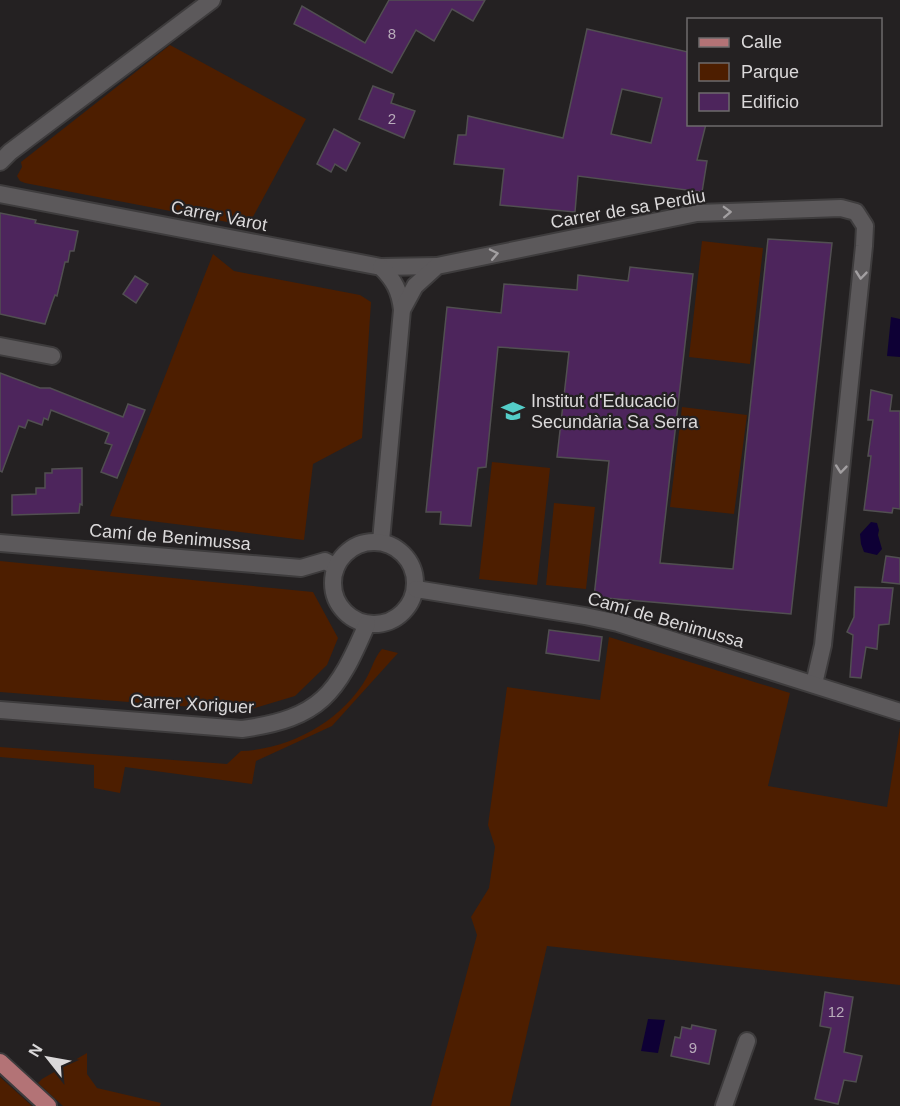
<svg xmlns="http://www.w3.org/2000/svg" width="900" height="1106" font-family="Arial,sans-serif">
  <style>
    .green { fill: #4d1e00 }
    .water { fill: #0e0035 }
    .building { fill: #4d255c; stroke: #514f51; stroke-width: 1.5; fill-rule: evenodd }
    .lines { fill: none; stroke-linecap: round; stroke-linejoin: round }
    .minor-casing { stroke: #3e3c3d; stroke-width: 20 }
    .tertiary-casing { stroke: #3e3c3d; stroke-width: 20 }
    .primary-casing { stroke: #3e3c3d; stroke-width: 20 }
    .minor { stroke: #5c595b; stroke-width: 16 }
    .tertiary { stroke: #5c595b; stroke-width: 16 }
    .primary { stroke: #b37376; stroke-width: 16 }
    .oneway { stroke: #a29fa1 }
    .labels { text-anchor: middle; dominant-baseline: central; stroke-width: 4.5; stroke-linejoin: round; paint-order: stroke }
    .number-label { font-size: 15px; fill: #b8acba }
    .street-label { font-size: 18px; fill: #dbd9da; stroke: #242122 }
    .poi-label { font-size: 18px; fill: #dbd9da; stroke: #242122; text-anchor: start }
  </style>
  <rect width="100%" height="100%" fill="#242122"/>
  <g class="green">
    <polygon points="170,45 306,119 248,226 25,183 20,181 17,176 22,167 21,162"/>
    <polygon points="702,241 763,248 750,364 689,357"/>
    <polygon points="213,254 234,271 360,295 371,302 362,438 313,464 304,540 110,516"/>
    <polygon points="682,407 747,415 734,514 670,507"/>
    <polygon points="492,462 550,468 537,585 479,579"/>
    <polygon points="554,503 595,507 586,589 546,585"/>
    <polygon points="0,561 313,592 338,638 327,665 295,696 245,711 0,692"/>
    <polygon points="609,637 790,693 768,786 887,807 900,727 900,985 547,946 510,1106 431,1106 477,935 471,917 489,888 495,847 488,825 507,687 600,700"/>
    <path d="M382,649L398,653L332,726L256,761L252,784L125,767L120,793L94,788V765L0,757V747L227,764L241,751C291,749 342,721 367,677C373,666 374,658 382,649Z"/>
    <polygon points="87,1053 87,1074 97,1088 161,1103 160,1106 63,1106 38,1083 42,1079"/>
    <polygon points="0,1077 32,1106 0,1106"/>
  </g>
  <g class="water">
    <polygon points="891,317 900,319 900,357 887,356"/>
    <polygon points="871,522 877,523 879,530 878,535 882,549 877,555 864,552 861,544 860,534"/>
    <polygon points="648,1019 665,1020 658,1053 641,1051"/>
  </g>
  <g class="building">
    <polygon points="389,0 485,0 473,21 452,9 434,41 416,30 392,73 294,24 302,6 365,43"/>
    <path d="M587,29L688,52V124H706L697,160L707,161L702,192L578,176L575,212L500,205L504,169L454,164L458,135H466L468,116L563,138ZM622,89L662,98L651,143L611,134Z"/>
    <polygon points="373,86 394,94 391,103 415,111 404,138 359,119"/>
    <polygon points="334,129 360,143 346,171 335,164 331,172 317,164"/>
    <polygon points="0,213 36,220 35,223 78,231 74,251 70,251 68,262 65,262 57,296 55,295 52,303 45,324 0,314"/>
    <polygon points="768,239 832,243 791,614 594,597 609,461 557,457 569,352 498,347 486,467 478,468 471,526 440,524 441,512 426,512 447,307 501,313 504,284 577,290 578,275 628,281 630,267 693,274 660,563 733,569"/>
    <polygon points="135,276 148,284 136,303 123,294"/>
    <polygon points="0,373 40,388 50,388 123,417 128,404 145,410 117,478 101,472 112,445 105,443 109,433 51,410 48,420 44,418 42,425 28,420 25,428 19,426 2,472 0,471"/>
    <polygon points="871,390 892,395 890,411 900,411 900,509 893,508 892,513 864,510 871,456 868,456 873,420 868,420"/>
    <polygon points="82,468 82,505 80,504 79,513 12,515 12,495 36,494 36,488 45,488 45,473 52,473 52,469"/>
    <polygon points="886,556 900,558 900,584 882,582"/>
    <polygon points="855,587 893,588 889,624 879,625 877,649 866,647 861,678 850,677 853,635 847,632 854,617"/>
    <polygon points="549,630 602,637 599,661 546,653"/>
    <polygon points="825,992 853,997 844,1052 862,1056 856,1082 844,1080 838,1104 815,1099 831,1028 820,1026"/>
    <polygon points="692,1025 716,1030 709,1064 671,1056 675,1037 680,1038 682,1027 691,1029"/>
  </g>
  <g class="lines">
    <g class="minor-casing">
      <g id="minor">
        <polyline points="0,162 10,152 212,0"/>
        <polyline points="0,194 381,267 437,266"/>
        <path d="M381,267C394,280 400,291 402,310"/>
        <polyline points="0,346 52,356"/>
        <polyline points="381,541 402,310 415,286 437,266 697,213 841,208 856,212 865,226 864,246 823,645 814,684"/>
        <polyline points="0,543 301,568 325,561 336,567"/>
        <polyline points="724,1106 747,1041"/>
      </g>
    </g>
    <g class="tertiary-casing">
      <g id="tertiary">
        <circle cx="374" cy="583" r="41"/>
        <polyline points="416,589 585,616 618,623 900,712"/>
        <path d="M0,710L242,729C321,718 337,694 367,624"/>
      </g>
    </g>
    <g class="primary-casing">
      <polyline id="primary" points="0,1062 48,1106"/>
    </g>
    <use href="#minor" class="minor"/>
    <use href="#tertiary" class="tertiary"/>
    <use href="#primary" class="primary"/>
  </g>
  <defs><path id="oneway-chevron" d="M-2-3.5L2.5 0L-2 3.5" fill="none" stroke-width="1.6" stroke-linecap="round" stroke-linejoin="round" transform="scale(1.5)"/></defs>
  <g class="oneway">
    <use href="#oneway-chevron" transform="translate(727 212) rotate(-2)"/>
    <use href="#oneway-chevron" transform="translate(494 254) rotate(-12)"/>
    <use href="#oneway-chevron" transform="translate(861 275) rotate(96)"/>
    <use href="#oneway-chevron" transform="translate(841 469) rotate(96)"/>
  </g>
  <defs>
    <g id="university-bare" transform="scale(1.8)"><path d="M0-5L7-2L0 1L-7-2ZM-4 1L0 2.5L4 1V4Q0 6-4 4Z" fill="#54cdc8" stroke="#242122" stroke-width="2.5" paint-order="stroke"/></g>
  </defs>
  <g fill-rule="evenodd">
    <use href="#university-bare" x="513" y="411"/>
  </g>
  <g class="labels">
    <g class="number-label">
      <text x="392" y="33">8</text>
      <text x="392" y="118">2</text>
      <text x="836" y="1011">12</text>
      <text x="693" y="1047">9</text>
    </g>
    <g class="street-label">
      <text transform="translate(628 209) rotate(-10)">Carrer de sa Perdiu</text>
      <text transform="translate(219 216) rotate(11)">Carrer Varot</text>
      <text transform="translate(170 537) rotate(5)">Camí de Benimussa</text>
      <text transform="translate(666 620) rotate(16)">Camí de Benimussa</text>
      <text transform="translate(192 704) rotate(3)">Carrer Xoriguer</text>
    </g>
    <g class="poi-label">
      <text x="531" y="401">Institut d'Educació<tspan x="531" dy="21">Secundària Sa Serra</tspan></text>
    </g>
  </g>
  <rect x="687" y="18" width="195" height="108" fill="#242122" stroke="#6d6b6c" stroke-width="1.5"/>
  <rect x="699" y="38" width="30" height="9" fill="#b37376" stroke="#6d6b6c" stroke-width="1.5"/>
  <text x="741" y="48" font-size="18" fill="#dbd9da">Calle</text>
  <rect x="699" y="63" width="30" height="18" fill="#4d1e00" stroke="#6d6b6c" stroke-width="1.5"/>
  <text x="741" y="78" font-size="18" fill="#dbd9da">Parque</text>
  <rect x="699" y="93" width="30" height="18" fill="#4d255c" stroke="#6d6b6c" stroke-width="1.5"/>
  <text x="741" y="108" font-size="18" fill="#dbd9da">Edificio</text>
  <g transform="translate(48 1058) rotate(301)" stroke="#242122" stroke-width="4.5" paint-order="stroke">
  <path d="M0-4.5L10 22L0 15L-10 22Z" fill="#dbd9da"/>
  <text y="-9" font-size="16" font-weight="bold" text-anchor="middle" fill="#dbd9da">N</text>
  </g>
</svg>
